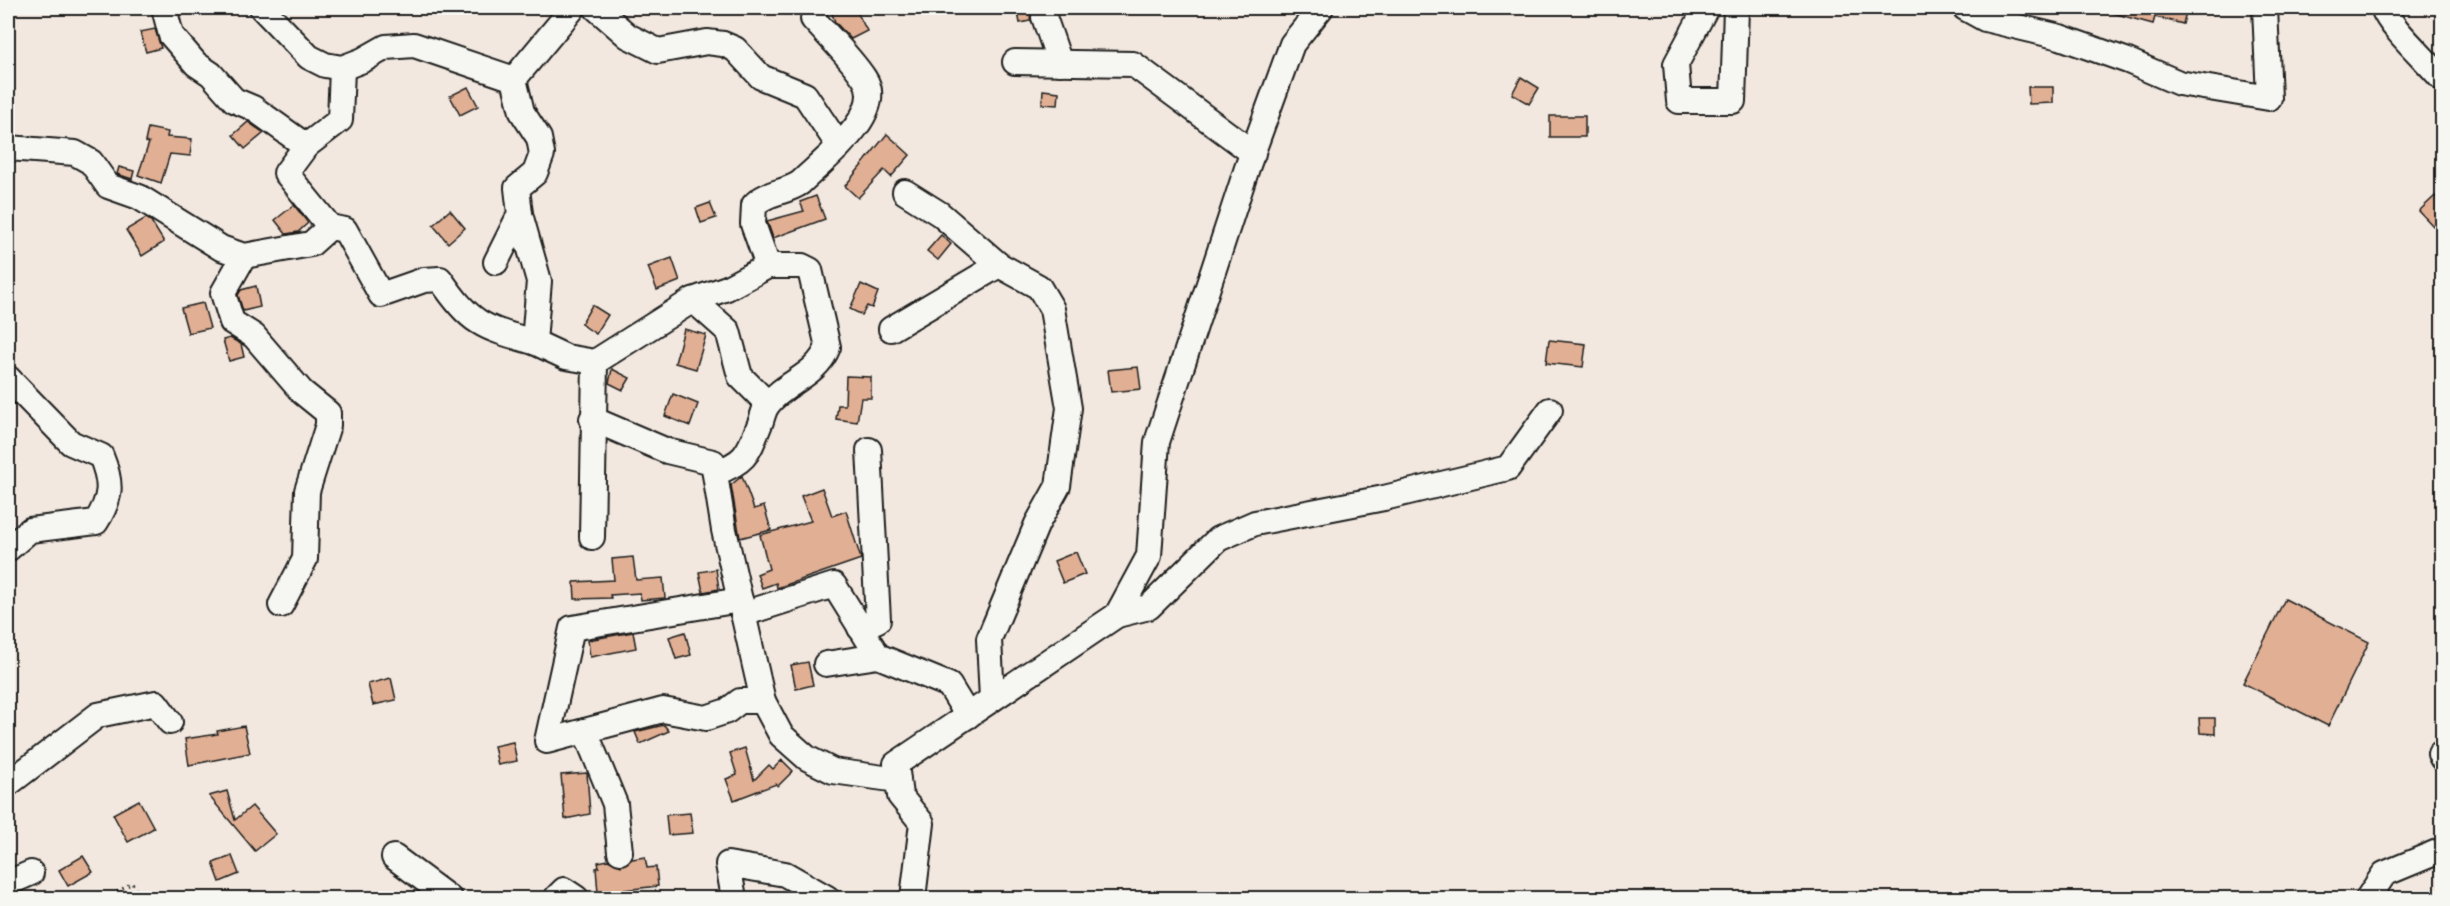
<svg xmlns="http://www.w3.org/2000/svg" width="2450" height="906" font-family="Dekko,sans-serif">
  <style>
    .building { fill: #e1af93; stroke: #1c1c1c; stroke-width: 1.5 }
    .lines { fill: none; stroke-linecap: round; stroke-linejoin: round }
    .minor-casing { stroke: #1c1c1c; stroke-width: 28 }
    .path { stroke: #1c1c1c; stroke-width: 3; stroke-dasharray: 1.5 4.5; stroke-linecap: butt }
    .minor { stroke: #f6f6f2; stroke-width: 24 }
  </style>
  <rect width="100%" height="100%" fill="#f2e8df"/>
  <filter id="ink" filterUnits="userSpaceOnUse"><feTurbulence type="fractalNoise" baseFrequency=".0167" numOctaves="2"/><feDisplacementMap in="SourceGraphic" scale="12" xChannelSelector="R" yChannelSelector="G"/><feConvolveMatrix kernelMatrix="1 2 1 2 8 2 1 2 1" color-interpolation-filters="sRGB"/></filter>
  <g filter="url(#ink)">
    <g class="building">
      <polygon points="830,8 855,8 867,31 851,39 835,22"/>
      <polygon points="1017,8 1031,8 1030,21 1020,23"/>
      <polygon points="2109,8 2187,8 2183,24 2155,17 2153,24 2109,12"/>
      <polygon points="155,29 161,48 146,52 140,32"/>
      <polygon points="1521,77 1539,88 1529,104 1512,94"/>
      <polygon points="468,87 478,106 460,115 450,96"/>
      <polygon points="2028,87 2053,87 2053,103 2029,104"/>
      <polygon points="1043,90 1059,92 1058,105 1042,104"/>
      <rect x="1550" y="116" width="35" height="21"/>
      <polygon points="248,122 264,133 245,149 233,135"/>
      <polygon points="148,128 168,132 167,137 192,139 190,156 170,154 161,183 138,175 149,143 145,142"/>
      <polygon points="887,134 910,155 891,177 884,170 858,198 845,186"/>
      <polygon points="119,167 134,171 132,179 117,174"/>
      <polygon points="816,196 825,219 773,238 767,221 804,211 800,202"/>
      <polygon points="2435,196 2442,204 2442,217 2433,226 2419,211"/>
      <polygon points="710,203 716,218 701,223 696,208"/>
      <polygon points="294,205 308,223 298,232 286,234 275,220"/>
      <polygon points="450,210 465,228 448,243 433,225"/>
      <polygon points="146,218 151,221 164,242 142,256 126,230"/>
      <polygon points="941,235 951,244 938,260 927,251"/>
      <polygon points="672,258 680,281 657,290 648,267"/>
      <polygon points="861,284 878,292 872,308 867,306 862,315 850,309"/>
      <polygon points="256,286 260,307 243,311 238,295 241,290"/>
      <polygon points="203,303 210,328 188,333 181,308"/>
      <polygon points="592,305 608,315 596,334 581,324"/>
      <polygon points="684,329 706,335 696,369 675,363"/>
      <polygon points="230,338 241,344 244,357 229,361 223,340"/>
      <polygon points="1549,340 1586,344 1583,367 1546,363"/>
      <polygon points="1138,367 1141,389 1111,392 1108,370"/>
      <polygon points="612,369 630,378 623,390 609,383"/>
      <polygon points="846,376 871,377 871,398 861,398 857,422 836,419 838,405 845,405"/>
      <polygon points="673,394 698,404 690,426 665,416"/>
      <polygon points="742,476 754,509 764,506 771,530 740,538 731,485"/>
      <polygon points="822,488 832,516 846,511 861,559 777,588 776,583 762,588 757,574 769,569 760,535 811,521 801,496"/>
      <polygon points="1076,552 1085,574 1063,583 1054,561"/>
      <polygon points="633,557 636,580 663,578 665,598 641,600 640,593 610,595 611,598 575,599 574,582 614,580 612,559"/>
      <polygon points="716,569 719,589 703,592 699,572"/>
      <polygon points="2285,599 2369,642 2328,726 2243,683"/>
      <polygon points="633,632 636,648 590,657 588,640"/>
      <polygon points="685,632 691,655 676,659 669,637"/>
      <polygon points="808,662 813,685 796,689 791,665"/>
      <polygon points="391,678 396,700 373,705 368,684"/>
      <polygon points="2199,718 2215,718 2215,734 2200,733"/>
      <polygon points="664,725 669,731 640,744 635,732"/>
      <polygon points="244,726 250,753 189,765 185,739 218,734 217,731"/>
      <polygon points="513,742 517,761 498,765 494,746"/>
      <polygon points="745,748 754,780 769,765 773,769 782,760 793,771 778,786 776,784 734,800 726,779 737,775 730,753"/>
      <polygon points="587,773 590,814 565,819 561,775"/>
      <polygon points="227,791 235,820 252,806 276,834 255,851 209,796"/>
      <polygon points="139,800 154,828 128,842 113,814"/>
      <polygon points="690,813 693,833 668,835 666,815"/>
      <polygon points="83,856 93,872 68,886 59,870"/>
      <polygon points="232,856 239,874 220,882 213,863"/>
      <polygon points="645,857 647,868 656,867 658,886 598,893 596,868 599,867 598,862 608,860 621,866 632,859"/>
    </g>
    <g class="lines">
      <g class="minor-casing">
        <g id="minor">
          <polyline points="164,8 171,35 196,64 211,74 234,100 253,108 306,146 340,120 342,68"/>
          <polyline points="262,8 309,57 325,65 342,68 363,60 386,47 414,45 514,79 573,8"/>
          <polyline points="596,8 628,36 658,51 707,42 723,44 735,49 761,77 805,95 839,146"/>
          <polyline points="1706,8 1676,64 1679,101 1733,101 1736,8"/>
          <polyline points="1965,8 1985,19 2060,37 2128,61 2179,83 2269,98 2265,8"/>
          <path d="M2383,8C2391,29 2426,59 2442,79"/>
          <polyline points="1044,17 1060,63"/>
          <polyline points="1015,62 1133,64 1253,153"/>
          <path d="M514,79L522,112L539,138L542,154L535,173L517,188L520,214L539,281L534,342L566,357L595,362L693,300L727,288L768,266H802L810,270L828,347C816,377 786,381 768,404C764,409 763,415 761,421C748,453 748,461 715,473"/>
          <polyline points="306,146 286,173 330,227"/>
          <path d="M8,148L75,153L91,162L108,186L139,197L221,248L244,256L311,244L330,227L345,230L381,295L424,280L440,279C472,325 481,327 534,342"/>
          <polyline points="905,192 940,214 999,265 1039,287 1052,309 1069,408 1058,486 1037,524 989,639 992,699"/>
          <polyline points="244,256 223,293 232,322 254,336 302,392 328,413 328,425 307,491 305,559 281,605"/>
          <polyline points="496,262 520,214"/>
          <path d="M768,266L753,224L754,205C766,192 785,193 800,183C822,161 888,113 864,78C850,57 830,38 813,19"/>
          <polyline points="693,300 728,331 740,376 768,404"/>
          <polyline points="891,329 999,265"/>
          <path d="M8,378L71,443L101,456C112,483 112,497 96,522L30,530L8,549"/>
          <polyline points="592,419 667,451 713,462 724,530 763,701 781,735 807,758 833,771 898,780"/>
          <polyline points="592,537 595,362"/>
          <polyline points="740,600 572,628 547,741 663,710 706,718 727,711 740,701 763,701"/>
          <polyline points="743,614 834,585 878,656 949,685 968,716"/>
          <polyline points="1117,615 1149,607 1218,539 1255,523 1384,498 1508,468 1550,410"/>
          <polyline points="860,628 878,620 869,450"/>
          <polyline points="826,664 878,656"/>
          <polyline points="585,731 615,804 620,852"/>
          <polyline points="2440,754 2442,758"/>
          <polyline points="8,784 98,715 156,703 170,722"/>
          <polyline points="394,857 449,898"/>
          <polyline points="8,883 31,873"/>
          <polyline points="556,898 564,890 576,898"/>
          <polyline points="734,898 728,864 785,874 827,898"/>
          <polyline points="913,898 922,823 900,796 896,764 1117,615 1149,556 1157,442 1247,168 1292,44 1321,8"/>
          <polyline points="2368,898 2384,874 2442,850"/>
        </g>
      </g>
      <polyline class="path" points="107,898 132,883 141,898"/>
      <use href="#minor" class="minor"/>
    </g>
  </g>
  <rect width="2450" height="906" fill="none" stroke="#f6f6f2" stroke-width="30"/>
  <rect x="15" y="15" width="2420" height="876" fill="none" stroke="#1c1c1c" stroke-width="2" filter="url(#ink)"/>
</svg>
